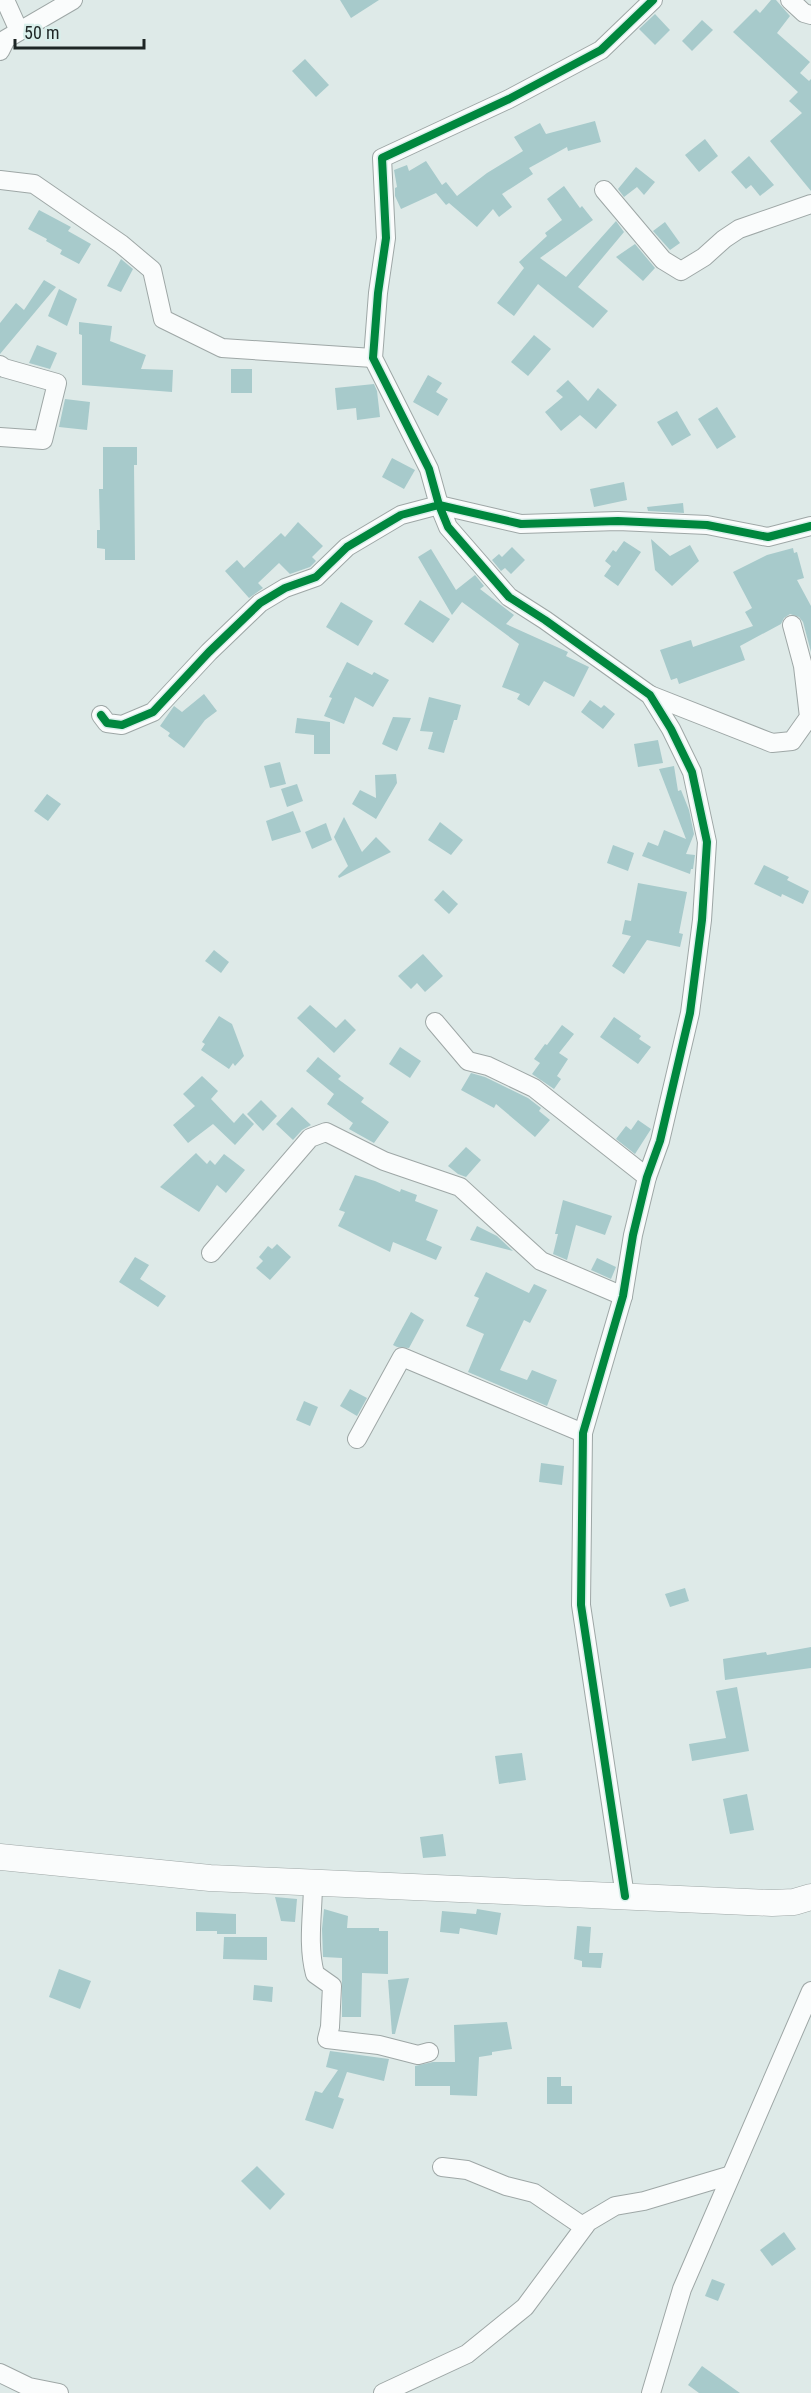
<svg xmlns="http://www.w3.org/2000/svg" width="811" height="2393" font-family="'Roboto Condensed',sans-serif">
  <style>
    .building { fill: #a7cacb }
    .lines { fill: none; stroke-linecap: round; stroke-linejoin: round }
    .street-casing { stroke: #9ea7a6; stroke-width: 20 }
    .secondary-casing { stroke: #9ea7a6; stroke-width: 27 }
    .street { stroke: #fafcfc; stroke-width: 18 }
    .secondary { stroke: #fafcfc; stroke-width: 26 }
    .cycleway-casing { stroke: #d9efeb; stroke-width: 11 }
    .cycleway { stroke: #00873e; stroke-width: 8 }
  </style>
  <rect width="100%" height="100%" fill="#deeae8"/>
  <g class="building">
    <polygon points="340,0 379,0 351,18"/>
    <polygon points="771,0 776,0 790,16 777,33 810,62 800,73 809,81 811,79 811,191 770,141 802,113 789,101 798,92 733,32 756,9 760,13"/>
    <polygon points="655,14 670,30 655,45 639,29"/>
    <polygon points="702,20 713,30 692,51 682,41"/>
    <polygon points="305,59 329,85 316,97 292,71"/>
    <polygon points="595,121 601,142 568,151 567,147 529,168 533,174 502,194 512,207 499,217 493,209 477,227 449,203 446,205 436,193 401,209 395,196 395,188 397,187 394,170 407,165 409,171 426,161 442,185 446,182 457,196 487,173 523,151 514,137 540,123 546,134"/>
    <polygon points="705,139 718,156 699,172 685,155"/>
    <polygon points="749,156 774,185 760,196 751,185 746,189 731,172"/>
    <polygon points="636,167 655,182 644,195 637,187 624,197 618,189"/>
    <polygon points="564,186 580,208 582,206 593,220 540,258 566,277 616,221 624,232 578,287 608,311 593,328 538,284 514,316 497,303 524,268 519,262 547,236 545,233 562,220 547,199"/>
    <polygon points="39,210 71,227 68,231 91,244 79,264 60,254 62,250 46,241 47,239 28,229"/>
    <polygon points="665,222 680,243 670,250 653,231"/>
    <polygon points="635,244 655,268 643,281 616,257"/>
    <polygon points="121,259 133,269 121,292 107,286"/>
    <polygon points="44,280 56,287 0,354 0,323 16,303 24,310"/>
    <polygon points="59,289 77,299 67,326 48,316"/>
    <polygon points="79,322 112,326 110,341 146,355 141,369 173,370 172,392 82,385 82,335 79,334"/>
    <polygon points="534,335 551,349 528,376 511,362"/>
    <polygon points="37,345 57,353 50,369 29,363"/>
    <rect x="231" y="369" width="21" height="24"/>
    <polygon points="428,375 442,383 436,392 448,399 438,416 413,402"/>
    <polygon points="568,380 588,401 598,388 617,405 596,429 580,415 561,431 545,412 563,397 556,391"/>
    <polygon points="374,384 377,391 380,417 357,420 356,408 337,410 335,388"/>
    <polygon points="65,399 90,402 87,430 59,427"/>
    <polygon points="717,407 736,437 717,449 698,419"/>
    <polygon points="677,411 691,435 672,446 657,422"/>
    <polygon points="103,447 137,447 137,465 134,465 135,560 105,560 105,549 97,548 97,530 100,530 99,489 103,489"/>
    <polygon points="392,458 415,470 404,489 382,477"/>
    <polygon points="624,482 627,500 594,507 590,489"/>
    <polygon points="683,503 684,513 648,511 647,507"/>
    <polygon points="298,522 323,546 312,557 316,561 310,567 290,574 279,563 258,583 263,588 249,598 225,571 237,560 244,568 281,533 285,537"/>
    <polygon points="651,539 670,556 690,545 699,561 672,586 655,570"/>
    <polygon points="624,541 641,552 618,586 604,576 611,566 605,561 613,550 616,552"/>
    <polygon points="512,547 525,560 511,574 505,568 501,571 492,560 499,554 502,557"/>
    <polygon points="793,548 794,553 797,552 804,578 797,580 811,606 811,652 803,622 799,617 790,614 784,618 781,624 740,646 745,660 679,684 677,678 671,680 660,650 691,640 693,647 753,626 745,612 752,608 733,572 767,555"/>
    <polygon points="431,549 456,590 475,575 484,586 480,589 514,615 506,624 568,652 566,656 589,667 574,697 544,681 529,706 517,699 520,694 502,687 519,644 462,602 452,615 418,557"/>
    <polygon points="420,600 450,619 433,643 404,624"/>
    <polygon points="341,602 373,621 358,646 326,627"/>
    <polygon points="347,662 372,675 374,672 389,680 373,707 355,697 344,724 324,716 332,698 329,697"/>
    <polygon points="204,694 217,711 205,720 184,748 168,736 170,733 160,726 174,706 182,712"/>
    <polygon points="429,697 461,705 457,720 454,720 444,753 428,749 433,732 420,731"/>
    <polygon points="590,700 601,708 604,705 615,714 603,729 581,712"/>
    <polygon points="393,717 411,718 397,751 382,744"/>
    <polygon points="297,718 330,722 330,754 314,754 314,735 295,733"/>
    <polygon points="658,740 663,763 638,767 634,744"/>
    <polygon points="280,762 286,784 270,788 264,766"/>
    <polygon points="674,766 678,791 681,790 689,810 694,834 686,854 695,855 693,869 691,869 690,874 642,856 648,842 658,846 664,830 686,839 659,769"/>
    <polygon points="396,774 397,783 376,819 352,804 360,790 376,798 375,775"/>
    <polygon points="297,784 303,801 287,807 281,789"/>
    <polygon points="47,794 61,804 48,821 34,811"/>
    <polygon points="293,811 301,832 272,841 266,821"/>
    <polygon points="344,817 362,852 376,837 391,852 339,878 338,876 348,866 334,837"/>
    <polygon points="440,822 463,840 451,855 428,840"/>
    <polygon points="326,823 332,840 312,849 305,832"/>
    <polygon points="613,845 634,853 628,871 607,863"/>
    <polygon points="764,865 789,877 787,880 809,891 803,904 782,894 781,897 754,884"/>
    <polygon points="638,883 687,892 679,933 683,934 680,947 647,940 624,974 612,966 631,936 622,934 625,920 631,921"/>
    <polygon points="443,890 458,904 449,914 434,900"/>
    <polygon points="214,950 229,962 221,973 205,961"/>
    <polygon points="423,954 443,976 425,992 417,983 411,989 398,976"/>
    <polygon points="310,1005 336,1028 345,1019 356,1030 334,1053 297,1018"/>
    <polygon points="219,1016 232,1024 244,1056 235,1066 233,1063 229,1069 201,1050 205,1044 202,1042"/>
    <polygon points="614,1017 641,1036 639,1039 651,1047 638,1064 600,1037"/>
    <polygon points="562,1025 574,1034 559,1053 568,1059 557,1076 561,1079 554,1089 532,1074 540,1063 534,1059 545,1044 547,1045"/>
    <polygon points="400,1047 421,1061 410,1078 389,1064"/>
    <polygon points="318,1057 341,1076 338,1079 364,1098 361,1102 389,1122 374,1143 349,1129 353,1123 327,1104 334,1094 306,1071"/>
    <polygon points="471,1073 485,1077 528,1098 541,1108 539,1111 550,1120 535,1137 496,1104 494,1108 461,1090"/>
    <polygon points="202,1076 218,1091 211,1099 234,1123 243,1113 254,1124 235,1145 213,1124 188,1143 173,1125 195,1106 183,1094"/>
    <polygon points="261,1100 277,1116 263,1131 247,1114"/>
    <polygon points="292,1107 311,1125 302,1130 293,1140 276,1124"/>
    <polygon points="638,1120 651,1129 635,1154 616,1139 626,1126 631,1130"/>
    <polygon points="466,1147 481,1160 466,1177 458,1174 448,1166"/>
    <polygon points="196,1153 207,1164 210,1160 215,1165 224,1154 245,1170 226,1193 217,1185 199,1212 160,1187"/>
    <polygon points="355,1175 375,1181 400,1192 401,1189 417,1195 415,1201 438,1210 426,1240 442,1247 436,1260 393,1242 390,1252 338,1226 345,1212 339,1210"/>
    <polygon points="563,1200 612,1216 605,1235 576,1225 567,1260 553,1254 558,1234 555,1234"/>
    <polygon points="477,1226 497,1236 513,1251 470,1240"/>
    <polygon points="277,1244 291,1257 270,1280 256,1268 263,1261 259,1257 268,1246 272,1249"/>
    <polygon points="135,1257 149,1265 140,1279 166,1296 158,1307 119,1282"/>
    <polygon points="597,1258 616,1267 611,1279 591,1270"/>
    <polygon points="486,1272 529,1293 534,1284 547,1290 530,1323 524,1320 500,1370 527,1380 532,1370 557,1380 547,1406 468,1372 484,1334 466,1326 479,1298 474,1296"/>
    <polygon points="411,1312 424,1320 409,1348 397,1347 393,1345"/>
    <polygon points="350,1389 367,1398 357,1416 340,1406"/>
    <polygon points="304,1401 318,1407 310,1426 296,1420"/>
    <polygon points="541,1463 564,1466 562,1485 539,1482"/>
    <polygon points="685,1588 689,1601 670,1607 665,1594"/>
    <polygon points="811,1647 811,1668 725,1680 723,1659 766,1652 767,1655"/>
    <polygon points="737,1687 749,1751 692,1761 689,1744 726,1738 716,1691"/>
    <polygon points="522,1753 526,1780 499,1784 495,1756"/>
    <polygon points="747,1794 754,1830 730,1834 723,1799"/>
    <polygon points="443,1834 446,1856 423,1858 420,1837"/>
    <polygon points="275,1897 297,1899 295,1922 281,1921"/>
    <polygon points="324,1909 348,1916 347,1928 379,1928 379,1931 388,1931 388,1974 362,1973 361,2017 342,2017 342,1958 323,1957 322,1929"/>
    <polygon points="477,1909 501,1913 497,1935 460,1928 459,1934 440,1932 442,1911 476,1914"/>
    <polygon points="196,1912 236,1914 236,1934 217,1934 217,1931 196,1931"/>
    <polygon points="577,1926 591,1927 589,1953 603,1953 601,1968 582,1967 582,1961 574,1959"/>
    <polygon points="224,1937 267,1937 267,1960 223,1959"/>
    <polygon points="59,1969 91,1981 80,2009 49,1997"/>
    <polygon points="409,1978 395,2034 392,2034 388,1980"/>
    <polygon points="254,1985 273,1987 272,2002 253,2000"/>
    <polygon points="507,2022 512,2049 492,2052 492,2055 479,2057 477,2096 450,2095 450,2086 415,2086 415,2066 433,2062 455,2062 454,2025"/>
    <polygon points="330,2051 389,2059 384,2081 347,2072 338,2097 344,2099 333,2129 305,2120 315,2091 322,2093 338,2070 326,2067"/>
    <polygon points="547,2077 561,2077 561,2086 572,2086 572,2104 547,2104"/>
    <polygon points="257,2166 285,2194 270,2210 241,2181"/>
    <polygon points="784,2232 796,2249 772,2266 760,2250"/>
    <polygon points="712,2279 725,2284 718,2301 705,2296"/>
    <polygon points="702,2366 740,2393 699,2393 688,2385"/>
  </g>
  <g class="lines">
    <g class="street-casing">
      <g id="street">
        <polyline points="5,0 19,31"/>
        <polyline points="790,0 804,13 811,15"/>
        <polyline points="0,51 6,39 73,0"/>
        <polyline points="0,180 34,184 121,244 152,270 163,319 222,348 373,358"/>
        <polyline points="604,190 663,260 681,271 704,257 724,239 739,229 811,204"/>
        <polyline points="0,365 4,368 57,383 43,440 0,437"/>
        <polyline points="650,695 772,743 792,741 809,717 803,666 792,625"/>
        <polyline points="101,715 107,723 122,725 153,712 209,652 260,603 285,588 316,577 347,547 401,515 439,505 429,469 373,358 378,293 386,238 382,158 509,99 601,50 653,0"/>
        <polyline points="435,1022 468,1061 488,1066 534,1088 647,1177"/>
        <polyline points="211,1253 310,1138 326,1132 384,1161 460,1187 541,1261 623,1296"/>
        <polyline points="357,1439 402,1357 583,1433"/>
        <path d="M313,1883C313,1913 307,1944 315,1974L332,1986L330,2027L327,2039L379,2045L418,2055L429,2052"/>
        <polyline points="625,1896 581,1605 583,1433 623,1296 633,1235 647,1177 660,1141 690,1013 702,920 707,842 692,772 671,729 650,695 545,620 509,597 448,527 439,505 521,524 618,521 707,525 768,537 811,526"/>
        <polyline points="442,2167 467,2170 506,2186 534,2193 584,2227"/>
        <polyline points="0,2373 29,2387 59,2393"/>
        <polyline points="383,2393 467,2354 525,2307 588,2222 615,2206 644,2201 731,2175"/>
        <polyline points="651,2393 682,2289 811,1991"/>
      </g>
    </g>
    <g class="secondary-casing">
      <polyline id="secondary" points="0,1857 210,1878 772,1903 794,1902 811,1897"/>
    </g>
    <use href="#street" class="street"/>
    <use href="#secondary" class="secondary"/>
    <g class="cycleway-casing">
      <g id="cycleway">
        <polyline points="101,715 107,723 122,725 153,712 209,652 260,603 285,588 316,577 347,547 401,515 439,505 429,469 373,358 378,293 386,238 382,158 509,99 601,50 653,0"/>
        <polyline points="625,1896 581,1605 583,1433 623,1296 633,1235 647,1177 660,1141 690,1013 702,920 707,842 692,772 671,729 650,695 545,620 509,597 448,527 439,505 521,524 618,521 707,525 768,537 811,526"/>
      </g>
    </g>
    <use href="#cycleway" class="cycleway"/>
  </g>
  <path d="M15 39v9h129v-9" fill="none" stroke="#1e2625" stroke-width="3"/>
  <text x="24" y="39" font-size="18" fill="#1e2625" stroke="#d9efeb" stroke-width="4.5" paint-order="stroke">50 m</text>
</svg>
